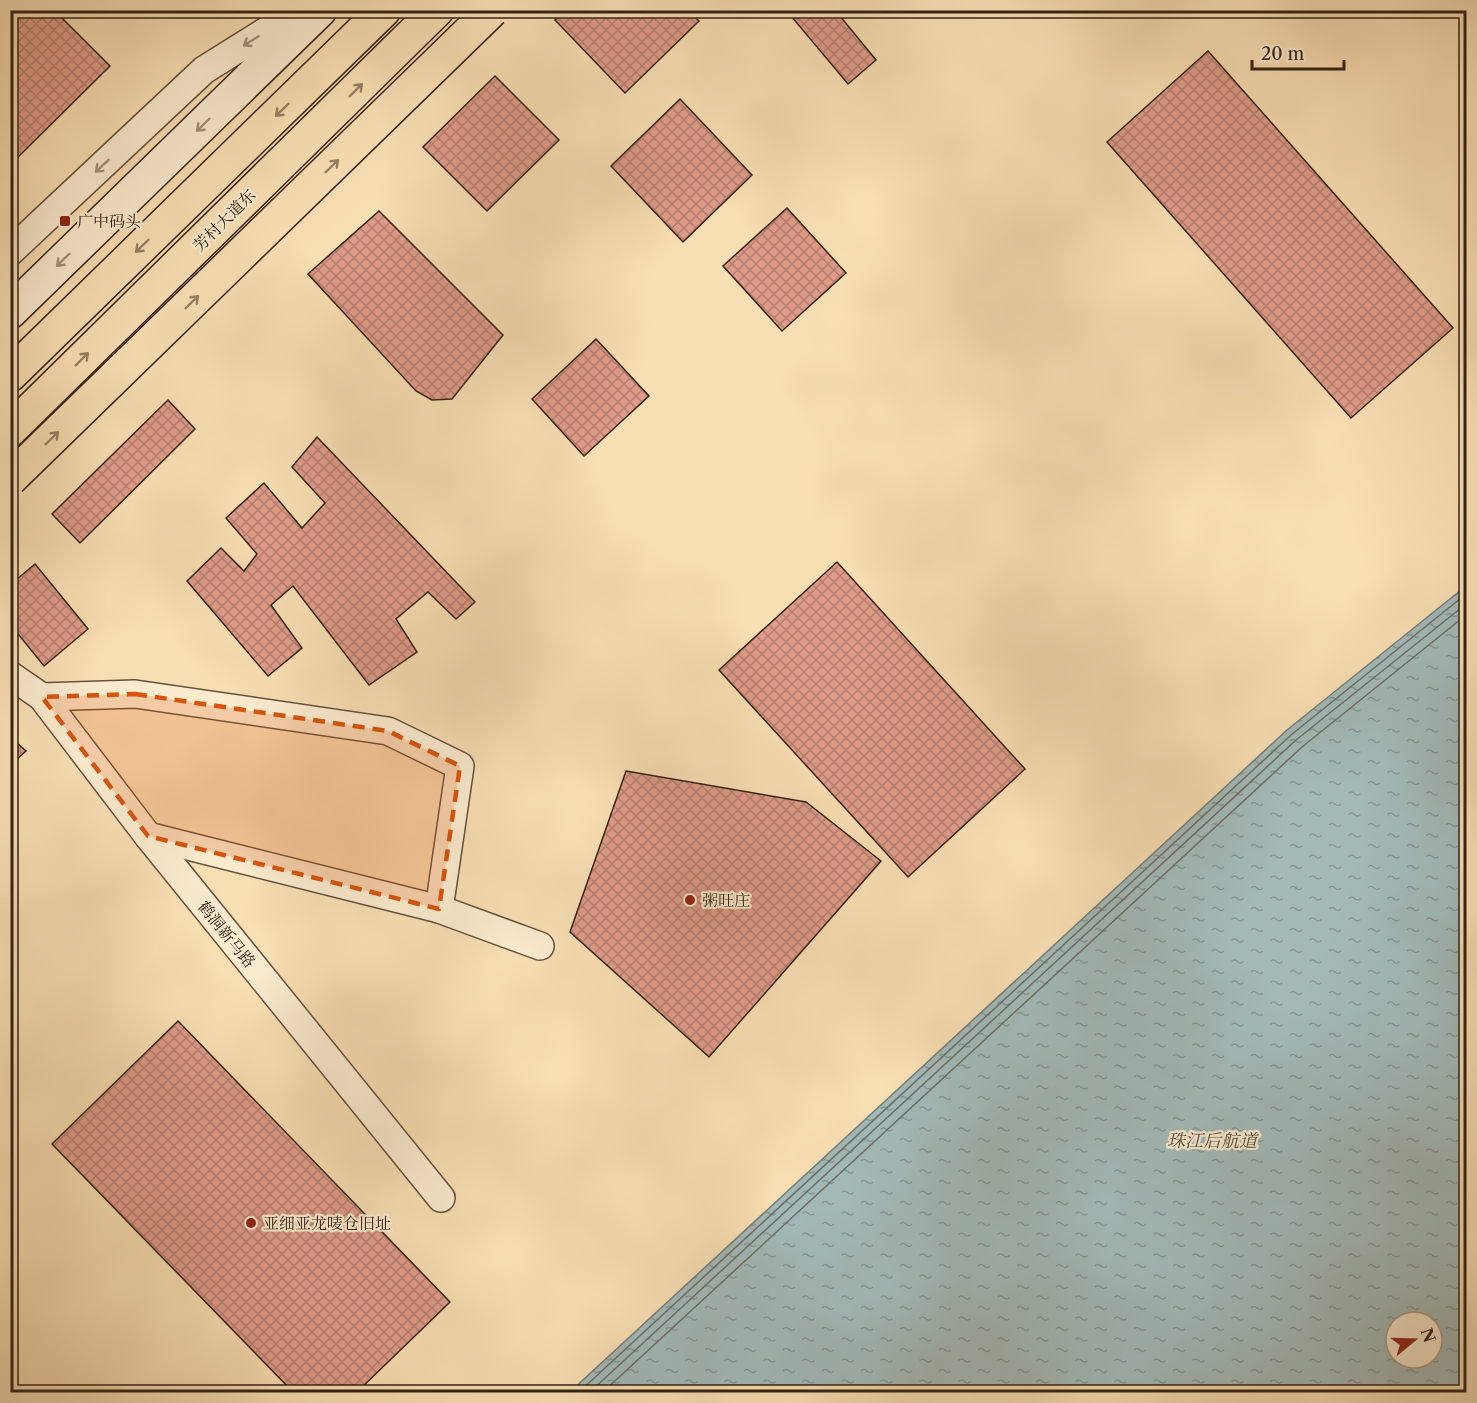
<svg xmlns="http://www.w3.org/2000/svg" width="1477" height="1403" font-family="'Libre Caslon Text','Noto Serif SC',serif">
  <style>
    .water { fill: url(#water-ripples); stroke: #767d77; stroke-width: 1.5; fill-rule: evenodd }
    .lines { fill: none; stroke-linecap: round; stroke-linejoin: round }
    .shore { stroke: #6b6e67; stroke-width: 1.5 }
    .building { fill: url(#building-cross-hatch); stroke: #342216; stroke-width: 1.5 }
    .street-casing { stroke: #65513d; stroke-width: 30 }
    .secondary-casing { stroke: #342216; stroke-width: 36 }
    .highway-casing { stroke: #342216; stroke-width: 36 }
    .street { stroke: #faeace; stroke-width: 27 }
    .secondary { stroke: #faeace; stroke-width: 33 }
    .highway { stroke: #f8deb3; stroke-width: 33 }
    .highway-bridge-casing { stroke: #342216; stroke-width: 36; stroke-linecap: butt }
    .highway-bridge { stroke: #f8deb3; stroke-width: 33 }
    .oneway { stroke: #a1907b }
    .oneway2 { stroke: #968064 }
    .marked { fill: #d6540d; fill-opacity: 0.2; stroke: #d6540d; stroke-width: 4.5; stroke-dasharray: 12 8; stroke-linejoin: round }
    .poi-dot { fill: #8f2418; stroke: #faeace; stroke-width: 2 }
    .labels { text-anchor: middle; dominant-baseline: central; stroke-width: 4.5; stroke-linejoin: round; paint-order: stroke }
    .street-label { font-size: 16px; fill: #342216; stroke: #faeace }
    .poi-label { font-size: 16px; fill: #342216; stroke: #faeace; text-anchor: start }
    .water-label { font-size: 18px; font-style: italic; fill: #554f47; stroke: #faeace }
  </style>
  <defs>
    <pattern id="water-ripples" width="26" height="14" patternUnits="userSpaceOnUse" patternTransform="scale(1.5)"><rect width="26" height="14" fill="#a2b9b8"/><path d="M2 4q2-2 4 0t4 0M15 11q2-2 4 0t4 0" fill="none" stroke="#859695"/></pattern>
    <pattern id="building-cross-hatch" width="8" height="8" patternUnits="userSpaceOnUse" patternTransform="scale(1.5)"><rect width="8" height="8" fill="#de9b89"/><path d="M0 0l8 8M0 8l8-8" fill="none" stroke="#b57e6f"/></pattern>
  </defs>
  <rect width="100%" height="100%" fill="#f8deb3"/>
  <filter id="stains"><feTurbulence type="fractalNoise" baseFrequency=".00333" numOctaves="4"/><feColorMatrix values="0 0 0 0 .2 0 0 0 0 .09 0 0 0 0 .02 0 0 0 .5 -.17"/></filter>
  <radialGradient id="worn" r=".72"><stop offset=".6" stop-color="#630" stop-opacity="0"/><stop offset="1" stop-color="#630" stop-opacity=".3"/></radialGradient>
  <path class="water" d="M1466,586V1392H570L1287,730ZM1396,1322H1432V1358H1396Z"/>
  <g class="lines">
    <g class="shore">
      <polyline points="579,1392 1291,735 1466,594"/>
      <polyline points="590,1392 1296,740 1466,604"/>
      <polyline points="603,1392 1302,747 1466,615"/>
    </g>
  </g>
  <g class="building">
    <polygon points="23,10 54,10 110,66 10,165 10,23"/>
    <polygon points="565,10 688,10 699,21 625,93 555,20"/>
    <polygon points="786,10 835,10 876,60 848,84"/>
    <polygon points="1208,51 1453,328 1351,418 1107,142"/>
    <polygon points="495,76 559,140 487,211 423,147"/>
    <polygon points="680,99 752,175 683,242 611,166"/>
    <polygon points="787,208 846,273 782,331 723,266"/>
    <polygon points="379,211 503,335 452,399 432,400 416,391 308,274"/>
    <polygon points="596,339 649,396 584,456 532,399"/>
    <polygon points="168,400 195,429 80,543 52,514"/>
    <polygon points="317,437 475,602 456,619 428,592 396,619 417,652 369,685 293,586 271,605 302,648 268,676 187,581 221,548 244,571 257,554 226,518 264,483 302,528 325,503 292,467"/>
    <polygon points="837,562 1025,769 908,877 719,670"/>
    <polygon points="35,564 88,629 44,666 10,624 10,585"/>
    <polygon points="10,737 26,751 10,765"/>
    <polygon points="626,771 806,802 881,861 709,1057 570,932"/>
    <polygon points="178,1021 450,1302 357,1392 293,1392 52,1144"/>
  </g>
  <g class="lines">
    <g class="street-casing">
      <g id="street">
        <polyline points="10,252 204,70 300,10"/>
        <polyline points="10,675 42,697 148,836 441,1198"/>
        <polyline points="42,697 135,694 388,731 460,766 439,909"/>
        <polyline points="148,836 439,909 540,946"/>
      </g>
    </g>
    <g class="secondary-casing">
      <polyline id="secondary" points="10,312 320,10"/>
    </g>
    <g class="highway-casing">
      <g id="highway">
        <polyline points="10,375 384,10"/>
        <polyline points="10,430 437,10"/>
      </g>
    </g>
    <use href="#street" class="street"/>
    <use href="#secondary" class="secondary"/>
    <use href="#highway" class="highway"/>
    <g class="highway-bridge-casing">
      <polyline id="highway-bridge" points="10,479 492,10"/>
    </g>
    <use href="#highway-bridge" class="highway-bridge"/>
  </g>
  <defs><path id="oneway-shaft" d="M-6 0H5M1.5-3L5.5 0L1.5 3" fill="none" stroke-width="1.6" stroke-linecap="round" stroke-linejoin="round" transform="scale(1.5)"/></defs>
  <g class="oneway">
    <use href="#oneway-shaft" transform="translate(251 41) rotate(148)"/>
    <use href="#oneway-shaft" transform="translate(203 125) rotate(136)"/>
    <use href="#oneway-shaft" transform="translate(102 166) rotate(137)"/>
    <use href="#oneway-shaft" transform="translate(63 260) rotate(136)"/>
  </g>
  <g class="oneway2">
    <use href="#oneway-shaft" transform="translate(356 90) rotate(-45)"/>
    <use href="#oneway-shaft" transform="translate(282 110) rotate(136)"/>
    <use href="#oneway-shaft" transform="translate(332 166) rotate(-44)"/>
    <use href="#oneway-shaft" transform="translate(142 246) rotate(136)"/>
    <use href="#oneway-shaft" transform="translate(192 302) rotate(-44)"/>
    <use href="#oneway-shaft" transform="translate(82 359) rotate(-45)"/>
    <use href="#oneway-shaft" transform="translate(52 438) rotate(-44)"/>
  </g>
  <path class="marked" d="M135,694L388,731L460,766L439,909L148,836L42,697Z"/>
  <g class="poi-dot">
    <rect x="59" y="215" width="12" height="12" rx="3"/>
    <circle cx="690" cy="900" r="6"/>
    <circle cx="251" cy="1223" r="6"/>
  </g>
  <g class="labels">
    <g class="street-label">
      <text transform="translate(224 220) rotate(-45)">芳村大道东</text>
      <text transform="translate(227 934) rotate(51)">鹤洞新马路</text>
    </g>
    <g class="poi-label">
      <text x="77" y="221">广中码头</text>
      <text x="702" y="900">粥旺庄</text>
      <text x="263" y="1223">亚细亚龙唛仓旧址</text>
    </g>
    <g class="water-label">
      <text x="1212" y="1141">珠江后航道</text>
    </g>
  </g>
  <rect width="1477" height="1403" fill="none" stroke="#f8deb3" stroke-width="36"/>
  <rect x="12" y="12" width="1453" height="1379" fill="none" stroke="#342216" stroke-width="3"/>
  <rect x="18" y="18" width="1441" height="1367" fill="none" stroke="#342216" stroke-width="1.5"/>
  <g transform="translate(1414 1340) rotate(71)"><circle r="28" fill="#faeace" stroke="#ab9a84" stroke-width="1.5"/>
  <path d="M0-4.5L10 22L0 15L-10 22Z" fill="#8f2418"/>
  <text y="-9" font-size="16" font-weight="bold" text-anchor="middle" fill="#342216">N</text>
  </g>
  <path d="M1252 60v9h92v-9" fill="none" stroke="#342216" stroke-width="3"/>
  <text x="1261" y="60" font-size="18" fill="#342216" stroke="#faeace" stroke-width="4.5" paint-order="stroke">20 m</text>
  <rect width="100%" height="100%" filter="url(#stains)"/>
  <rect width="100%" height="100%" fill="url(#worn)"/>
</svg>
